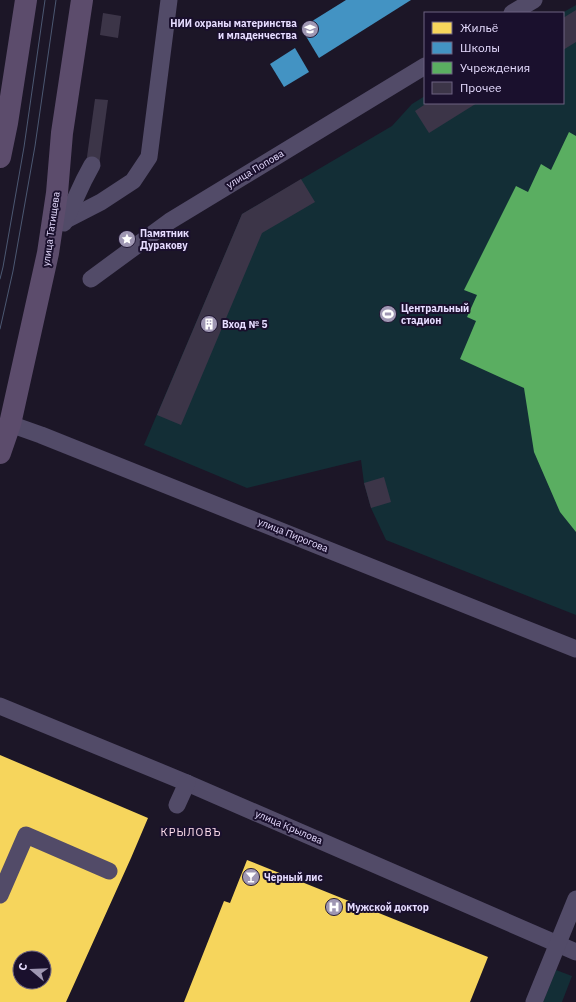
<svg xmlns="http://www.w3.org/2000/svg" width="576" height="1002" font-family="'IBM Plex Sans',sans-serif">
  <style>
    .green { fill: #132e36 }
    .homes { fill: #f6d55c; fill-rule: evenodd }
    .schools { fill: #4393c3 }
    .public { fill: #5aae61 }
    .building { fill: #3c3548 }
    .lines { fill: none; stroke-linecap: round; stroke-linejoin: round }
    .minor { stroke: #524b68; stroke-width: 17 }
    .major { stroke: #5c4c6c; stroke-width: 22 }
    .tram { stroke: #4c5872; stroke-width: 1 }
    .labels { text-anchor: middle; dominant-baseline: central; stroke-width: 4; stroke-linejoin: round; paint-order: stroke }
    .poi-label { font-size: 10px; font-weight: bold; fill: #e6dcff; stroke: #1a102d; text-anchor: start }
    .street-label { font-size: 10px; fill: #e6dcff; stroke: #1a102d }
    .neighbourhood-label { font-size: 11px; letter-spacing: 1px; fill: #ffdeed; stroke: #1a102d }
  </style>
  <rect width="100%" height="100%" fill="#1c1627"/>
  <g class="green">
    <polygon points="576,5 576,615 386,540 371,508 364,483 361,460 247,488 144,445 242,214 392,126 412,104 425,96 425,103 563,103 563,13 562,13"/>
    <polygon points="556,970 572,976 562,1002 543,1002"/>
  </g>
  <g class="homes">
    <path d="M0,755L148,818L131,858L66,1002H0ZM20,958H44V982H20Z"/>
    <polygon points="247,860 488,957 470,1002 184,1002 224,901 230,903"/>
  </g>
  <g class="schools">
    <polygon points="346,0 411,0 319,58 301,28"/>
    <polygon points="295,48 309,72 284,87 270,64"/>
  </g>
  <polygon class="public" points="569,132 576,136 576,532 560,512 534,452 524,388 460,359 476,321 467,317 477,295 464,290 516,186 528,192 541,164 551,170"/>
  <g class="building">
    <polygon points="576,10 576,42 563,50 563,18"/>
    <polygon points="103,13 121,16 118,38 100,35"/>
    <polygon points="95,99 108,100 99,166 86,164"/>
    <polygon points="427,103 477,103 429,133 415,111"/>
    <polygon points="301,179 315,202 262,233 181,425 157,415 242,214"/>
    <polygon points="384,477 391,502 371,508 364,483"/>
  </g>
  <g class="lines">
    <g class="minor">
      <polyline points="512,13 534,0"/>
      <polyline points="66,220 101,202 133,181 149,157 169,0"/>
      <polyline points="64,223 84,180 92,165"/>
      <polyline points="91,279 170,221 425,66"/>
      <polyline points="10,424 41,435 576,649"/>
      <polyline points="0,706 187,783 576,952"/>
      <polyline points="177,805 187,783"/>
      <polyline points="0,895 26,835 109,871"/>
      <polyline points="534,1002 576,899"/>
    </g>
    <g class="major">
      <polyline points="0,157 7,123 26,0"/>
      <polyline points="0,453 10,424 48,253 57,193 62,133 82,0"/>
    </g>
    <g class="tram">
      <polyline points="0,279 3,267 24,147 45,0"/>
      <polyline points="0,329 13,271 35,146 56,0"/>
    </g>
  </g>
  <defs>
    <g id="university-disc" transform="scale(0.9)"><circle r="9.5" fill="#9f97b3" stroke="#1a102d"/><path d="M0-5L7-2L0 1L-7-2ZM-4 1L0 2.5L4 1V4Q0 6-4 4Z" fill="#fff"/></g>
    <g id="sight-disc" transform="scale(0.9)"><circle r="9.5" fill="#9f97b3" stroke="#1a102d"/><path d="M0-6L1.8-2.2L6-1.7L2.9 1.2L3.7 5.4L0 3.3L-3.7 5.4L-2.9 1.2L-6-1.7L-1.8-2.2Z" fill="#fff"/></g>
    <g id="stadium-disc" transform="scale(0.9)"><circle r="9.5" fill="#9f97b3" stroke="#1a102d"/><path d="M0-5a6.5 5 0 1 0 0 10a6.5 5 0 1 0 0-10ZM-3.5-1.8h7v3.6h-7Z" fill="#fff"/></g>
    <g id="building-disc" transform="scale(0.9)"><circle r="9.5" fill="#9f97b3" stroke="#1a102d"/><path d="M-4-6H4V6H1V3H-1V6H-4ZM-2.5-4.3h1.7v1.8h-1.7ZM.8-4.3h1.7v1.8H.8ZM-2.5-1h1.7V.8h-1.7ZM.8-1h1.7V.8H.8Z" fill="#fff"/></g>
    <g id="bar-disc" transform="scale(0.9)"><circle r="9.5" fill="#9f97b3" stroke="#1a102d"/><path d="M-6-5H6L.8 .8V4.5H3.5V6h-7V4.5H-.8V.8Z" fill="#fff"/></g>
    <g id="hospital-disc" transform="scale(0.9)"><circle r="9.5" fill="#9f97b3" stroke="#1a102d"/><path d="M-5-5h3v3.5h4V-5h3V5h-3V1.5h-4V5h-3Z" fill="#fff"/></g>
  </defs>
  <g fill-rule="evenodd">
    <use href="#university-disc" x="310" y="29"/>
    <use href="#sight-disc" x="127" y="239"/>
    <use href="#stadium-disc" x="388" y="314"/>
    <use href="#building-disc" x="209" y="324"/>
    <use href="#bar-disc" x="251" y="877"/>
    <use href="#hospital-disc" x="334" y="907"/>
  </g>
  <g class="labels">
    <g class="poi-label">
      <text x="297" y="23" text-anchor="end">НИИ охраны материнства<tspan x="297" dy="12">и младенчества</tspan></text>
      <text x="140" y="233">Памятник<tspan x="140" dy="12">Дуракову</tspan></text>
      <text x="401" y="308">Центральный<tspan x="401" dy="12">стадион</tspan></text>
      <text x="222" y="324">Вход № 5</text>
      <text x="264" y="877">Черный лис</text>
      <text x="347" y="907">Мужской доктор</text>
    </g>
    <g class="street-label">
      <text transform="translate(255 169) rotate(-31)">улица Попова</text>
      <text transform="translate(51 229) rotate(-82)">улица Татищева</text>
      <text transform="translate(293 535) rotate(22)">улица Пирогова</text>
      <text transform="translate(289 827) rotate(23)">улица Крылова</text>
    </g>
    <g class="neighbourhood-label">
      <text x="191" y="832">КРЫЛОВЪ</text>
    </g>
  </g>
  <rect x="424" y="12" width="140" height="92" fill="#1a102d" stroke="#6c6281"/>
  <rect x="432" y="22" width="20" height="12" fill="#f6d55c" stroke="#6c6281"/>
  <text x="460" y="32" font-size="12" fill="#e6dcff">Жильё</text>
  <rect x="432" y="42" width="20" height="12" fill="#4393c3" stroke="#6c6281"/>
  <text x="460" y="52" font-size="12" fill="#e6dcff">Школы</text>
  <rect x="432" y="62" width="20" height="12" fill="#5aae61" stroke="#6c6281"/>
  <text x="460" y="72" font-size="12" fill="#e6dcff">Учреждения</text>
  <rect x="432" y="82" width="20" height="12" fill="#3c3548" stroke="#6c6281"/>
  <text x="460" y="92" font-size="12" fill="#e6dcff">Прочее</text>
  <g transform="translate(32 970) rotate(289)"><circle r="19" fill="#1a102d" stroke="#6c6281"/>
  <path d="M0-3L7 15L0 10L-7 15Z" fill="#9f97b3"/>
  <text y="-6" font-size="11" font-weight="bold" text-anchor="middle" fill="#e6dcff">С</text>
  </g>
</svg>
